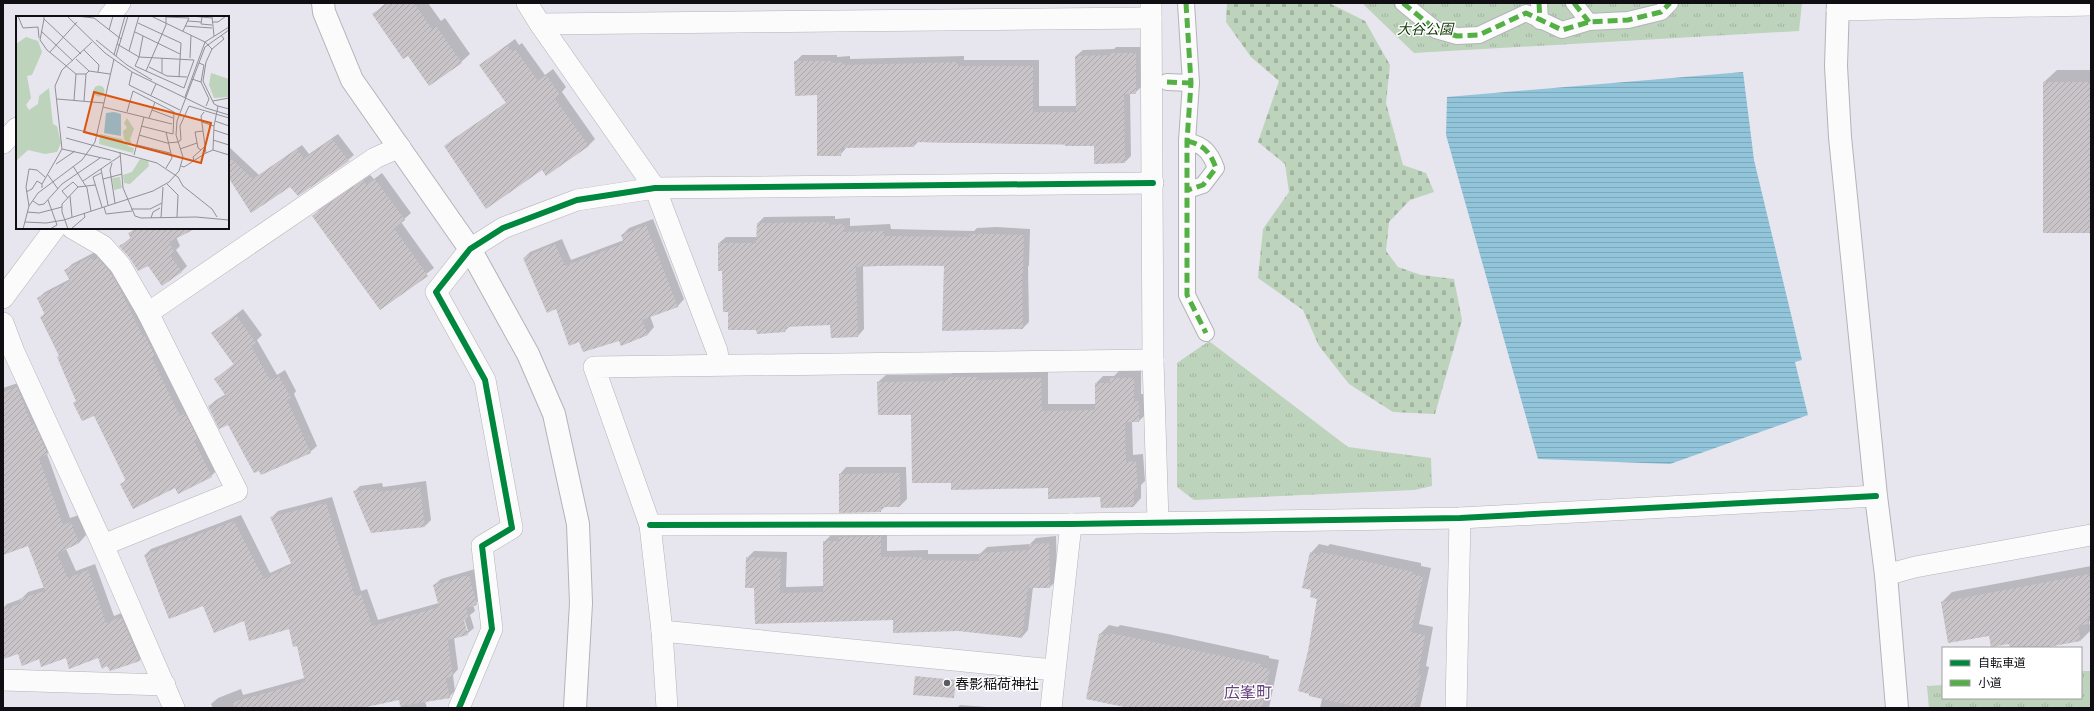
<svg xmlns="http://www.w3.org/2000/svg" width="2094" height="711" font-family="Georgia,'Noto Sans JP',serif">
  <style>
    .cemetery { fill: url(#cemetery-stones) }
    .park { fill: url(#park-tufts) }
    .water { fill: url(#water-rules) }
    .shadow { fill: #0003; fill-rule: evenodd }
    .building { fill: url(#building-hatch) }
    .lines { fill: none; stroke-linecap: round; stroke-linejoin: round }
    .pedestrian-casing { stroke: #b4b3b9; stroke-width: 18 }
    .minor-casing { stroke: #b4b3b9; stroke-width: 22 }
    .tertiary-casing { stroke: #b4b3b9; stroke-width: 24 }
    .pedestrian { stroke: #fbfbfc; stroke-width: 16 }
    .minor { stroke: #fbfbfc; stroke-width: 21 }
    .tertiary { stroke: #fbfbfc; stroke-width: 22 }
    .quiet { stroke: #54b044; stroke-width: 5; stroke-dasharray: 10 5; stroke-linecap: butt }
    .cycleway-casing { stroke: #fff; stroke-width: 8 }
    .cycleway { stroke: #00873e; stroke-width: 6 }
    .poi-dot { fill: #5b5a60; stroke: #fff; stroke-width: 1.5 }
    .labels { text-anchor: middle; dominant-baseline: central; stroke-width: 3; stroke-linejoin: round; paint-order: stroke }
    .park-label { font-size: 14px; font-style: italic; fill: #0f3704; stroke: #fff }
    .poi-label { font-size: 14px; fill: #100e13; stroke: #fff; text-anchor: start }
    .quarter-label { font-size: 16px; fill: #67437d; stroke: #fff }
    .inset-road { fill: none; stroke: #919096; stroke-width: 1 }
    .view { fill: #dd550c; fill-opacity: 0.15; stroke: #dd550c; stroke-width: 2 }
    .inset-edge { fill: none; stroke: #100e13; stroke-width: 2 }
  </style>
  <defs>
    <pattern id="cemetery-stones" width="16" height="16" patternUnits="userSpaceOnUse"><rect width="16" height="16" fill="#bdd3bb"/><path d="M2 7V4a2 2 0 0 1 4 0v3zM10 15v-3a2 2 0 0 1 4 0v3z" fill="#a1b4a0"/></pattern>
    <pattern id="park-tufts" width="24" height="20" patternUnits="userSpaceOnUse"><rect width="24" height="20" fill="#bdd3bb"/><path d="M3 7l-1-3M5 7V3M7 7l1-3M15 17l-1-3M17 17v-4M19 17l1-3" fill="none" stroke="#a1b4a0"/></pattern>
    <pattern id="water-rules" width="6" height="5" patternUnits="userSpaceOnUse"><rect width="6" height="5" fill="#92c4da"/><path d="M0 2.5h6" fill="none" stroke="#7da7ba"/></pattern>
    <pattern id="building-hatch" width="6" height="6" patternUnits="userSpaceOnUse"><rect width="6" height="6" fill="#c8c4c7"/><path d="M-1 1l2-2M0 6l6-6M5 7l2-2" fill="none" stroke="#aba7aa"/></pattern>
  </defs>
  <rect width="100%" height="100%" fill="#e7e6ee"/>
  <polygon class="cemetery" points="1227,3 1329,3 1365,21 1390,65 1386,103 1403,165 1426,173 1434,192 1410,200 1389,222 1386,251 1398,267 1421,275 1454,279 1462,320 1435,414 1393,412 1349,384 1319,346 1303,310 1258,278 1263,229 1289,192 1285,164 1258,142 1279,81 1251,57 1226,22"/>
  <g class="park">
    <polygon points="1362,3 1802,3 1799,31 1414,53"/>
    <polygon points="1209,341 1348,447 1431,458 1432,486 1414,490 1194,500 1177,487 1177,363"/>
    <polygon points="2081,671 2091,671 2091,708 1929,708 1927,686 1943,685 1943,698 2081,698"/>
  </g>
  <polygon class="water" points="1743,72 1754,160 1802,360 1795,362 1808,415 1670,464 1538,459 1446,135 1447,97"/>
  <g class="shadow">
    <polygon points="386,3 428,3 441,21 445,18 470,54 461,62 408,55 373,14"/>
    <polygon points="515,39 519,45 522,43 545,75 553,69 566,87 562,92 595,139 588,146 543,169 445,146 452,140 507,102 481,65"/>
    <polygon points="1116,47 1142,47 1142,86 1135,93 1130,93 1131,156 1125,162 1095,145 918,142 914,146 847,147 840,155 818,94 795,62 802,55 837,55 837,57 850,56 850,59 964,56 964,60 1039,60 1039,106 1077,106 1076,56 1083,50 1114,49"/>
    <polygon points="2057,70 2091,70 2091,232 2044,82"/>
    <polygon points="338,134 354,155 348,160 290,186 228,176 228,146 259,175 302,145 309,154"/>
    <polygon points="382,173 411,213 401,222 434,268 380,309 313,216 320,209 370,175 374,179"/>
    <polygon points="835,216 835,219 850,218 850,226 890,224 891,229 974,231 977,228 996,227 1030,229 1029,265 1028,267 1029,322 1023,328 945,265 863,266 864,329 858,336 831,324 791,325 785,331 757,329 729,311 719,243 726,237 757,237 758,223 764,217"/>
    <polygon points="653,219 684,299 678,306 650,316 654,327 648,334 622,345 619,339 580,341 524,258 530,252 562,239 571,260 624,240 622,235 629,228"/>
    <polygon points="132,228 190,228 176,237 180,246 176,250 187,266 181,272 149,265 130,257 120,246 132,237 130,233 133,230"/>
    <polygon points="97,251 104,251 218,469 211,476 178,493 175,487 122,484 126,479 95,414 77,400 60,356 41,317 45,313 38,298 45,292 70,279 66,270 72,264"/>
    <polygon points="243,309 262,335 257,340 277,375 285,370 296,391 294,394 317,446 310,452 229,423 209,406 216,400 226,394 215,379 234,364 212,333"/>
    <polygon points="955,370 984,370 984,373 1048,372 1048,404 1096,404 1096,383 1103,376 1114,376 1119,371 1141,371 1141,394 1146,394 1146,414 1139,421 1132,421 1133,455 1143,454 1145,481 1141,485 1141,498 1134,506 1101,496 1049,487 952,482 912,414 878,382 886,375 951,374"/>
    <polygon points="24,381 55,446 47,454 70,518 79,515 86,535 79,543 66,549 76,571 95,564 114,616 129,610 147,652 140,660 111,670 99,657 39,658 18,653 3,658 3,608 7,604 21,599 28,592 45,587 29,545 3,554 3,388"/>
    <polygon points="846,467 906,467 907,499 900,506 886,506 880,511 840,474"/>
    <polygon points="426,481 431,520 425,526 354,492 360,486 382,483 383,487"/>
    <path d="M332,497L361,591L367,589L378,620L439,603L434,585L441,579L475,569L483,598L473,605L475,611L470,615L474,628L467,634L454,638L458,669L453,675L455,691L449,697L425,701L427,708H401L400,698L358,708H213L211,704L218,698L241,689L243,695L305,678L298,644L290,628L244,620L204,605L145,555L151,549L241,515L270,573L292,563L272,517L278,511ZM463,614L468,631H466L461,615Z"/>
    <polygon points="887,530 887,551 928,550 928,554 980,554 987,547 1030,544 1036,538 1056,536 1057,580 1050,587 1033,587 1028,630 1022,637 893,619 756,623 755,587 747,558 754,551 787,552 786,587 824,586 824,542 831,535"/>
    <polygon points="1319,544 1328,546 1330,544 1387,556 1421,563 1421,566 1431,568 1419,624 1433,627 1426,666 1429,667 1420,708 1320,708 1322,699 1309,652 1318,598 1312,590 1311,553"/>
    <polygon points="2091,566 2091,620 2089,622 2091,630 2081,640 2043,648 2011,648 2010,642 1989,635 1942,602 1952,592"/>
    <polygon points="1109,625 1118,627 1120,625 1168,634 1269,656 1269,658 1279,660 1269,708 1133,708 1087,698 1100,634"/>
    <polygon points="960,705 1000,708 957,708"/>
  </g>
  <g class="building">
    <polygon points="388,3 414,3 432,29 436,26 462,63 429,86 408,56 403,59 372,14"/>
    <polygon points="507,45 512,51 515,49 538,81 546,75 560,95 555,99 589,146 546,176 542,170 486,209 444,146 506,103 479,65"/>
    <polygon points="1109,53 1136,53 1136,94 1124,94 1125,163 1094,164 1094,146 1065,146 1065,144 914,142 914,147 841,148 841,156 817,156 817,95 795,96 794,61 831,61 831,63 844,62 844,65 958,62 958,66 1033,66 1033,112 1076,112 1075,56 1109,55"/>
    <rect x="2043" y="82" width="48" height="151"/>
    <polygon points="332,139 349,161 298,196 290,187 251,213 228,177 228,156 253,179 297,149 304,159"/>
    <polygon points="375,179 405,220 394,228 428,276 380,310 312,216 363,180 367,185"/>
    <polygon points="829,222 829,225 844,224 844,232 884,231 884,236 969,237 969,234 988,234 1024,235 1023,273 1022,273 1023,329 942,331 944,266 899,265 856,267 858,337 831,338 830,325 785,327 785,332 757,334 756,330 728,330 728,312 723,312 722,271 718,271 718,243 756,243 757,223"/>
    <polygon points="646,225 678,307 642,320 648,335 621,346 619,341 583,352 579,342 569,346 556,309 547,313 523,258 555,244 565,266 624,243 621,235"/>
    <polygon points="139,228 197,228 169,242 175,253 170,255 182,272 162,286 148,266 138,271 129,257 119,246 131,239 128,233"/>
    <polygon points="90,257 92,260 97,257 110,272 118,285 143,337 145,336 155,356 152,358 180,416 184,414 187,417 198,440 194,441 212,477 178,494 175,488 133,509 120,484 126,481 94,416 82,421 73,403 76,401 57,357 59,356 40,317 45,315 37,298 70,281 64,270"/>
    <polygon points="236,315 256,343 251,346 270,380 279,376 291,398 287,400 311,453 261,475 259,471 254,473 228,425 219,429 208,406 226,396 214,379 234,365 211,333"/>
    <polygon points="947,377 977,377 977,380 1041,378 1042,411 1095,410 1095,383 1110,383 1110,378 1134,378 1134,401 1139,401 1139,422 1125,422 1126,462 1136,461 1138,490 1134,490 1134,507 1101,508 1100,497 1048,499 1048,488 951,490 951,483 912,483 911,415 878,415 877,382 947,381"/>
    <polygon points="17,387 32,425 34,424 48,454 39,458 63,525 71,522 79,543 57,554 68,578 88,570 106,623 121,617 140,661 110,671 107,666 102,669 98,658 69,669 66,658 41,667 39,659 22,666 18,654 3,659 3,610 21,603 19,599 45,591 28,546 3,555 3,392"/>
    <polygon points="900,473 900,507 881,507 881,512 839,513 839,474"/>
    <polygon points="420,487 425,527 371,533 353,491 377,489 377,492"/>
    <polygon points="326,503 355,596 361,594 372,626 439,607 433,585 469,575 477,605 466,608 469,618 464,620 468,635 448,640 453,677 446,678 450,698 400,706 399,700 362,708 234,708 233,702 305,682 297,646 293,647 289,629 249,641 244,621 214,633 203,606 169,619 144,555 234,521 264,579 292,565 270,517"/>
    <polygon points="881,536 881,557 922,557 922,560 979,561 979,553 1029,550 1029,544 1049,543 1050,588 1028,588 1022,638 958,631 893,633 893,620 755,624 754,588 745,588 746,557 781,558 780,593 823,592 823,541 839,541 839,537"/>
    <polygon points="1310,552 1320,555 1321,552 1378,564 1413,572 1413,574 1423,577 1411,632 1425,635 1418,674 1421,675 1414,708 1362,708 1309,696 1309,694 1298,691 1308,651 1317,599 1310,597 1311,590 1302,588"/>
    <polygon points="2089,574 2091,585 2091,617 2087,618 2088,624 2078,626 2081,641 2042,648 2010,648 2009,644 1991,647 1989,636 1948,643 1941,602"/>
    <polygon points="1110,633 1261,664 1260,667 1270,669 1262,708 1129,708 1086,699 1099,634 1110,635"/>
    <polygon points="915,676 956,680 954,698 913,695"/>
  </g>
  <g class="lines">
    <g class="pedestrian-casing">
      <g id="pedestrian">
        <polyline points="1186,3 1191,83 1187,141 1187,295 1206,333"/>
        <polyline points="1403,3 1436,30 1457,36 1479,35 1526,13 1562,30 1589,22 1628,20 1661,12 1670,3"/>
        <polyline points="1539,3 1540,21"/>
        <polyline points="1574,3 1589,22"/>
        <polyline points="1167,82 1191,83"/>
        <path d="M1187,141C1204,145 1210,152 1216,168L1203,185L1188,190"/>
      </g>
    </g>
    <g class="minor-casing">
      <g id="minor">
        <polyline points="527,3 540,24 655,188 717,351 719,364"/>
        <polyline points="1151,3 1153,360 1158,521"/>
        <polyline points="1837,10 2091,5"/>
        <polyline points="109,17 120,3"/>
        <polyline points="540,24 1151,18"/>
        <polyline points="3,143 17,128"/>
        <polyline points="72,228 103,246 120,265 148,313 237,491 103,545"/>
        <polyline points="3,298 55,228"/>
        <polyline points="148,313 375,158 400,147"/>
        <polyline points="3,323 14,352 103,545 174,708"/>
        <polyline points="650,525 1071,524 1460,518 1876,496"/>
        <polyline points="1886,575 1915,567 2091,535"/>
        <polyline points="662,631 1054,670"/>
        <polyline points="3,680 165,685"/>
        <polyline points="459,708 492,629 482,546 512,528 485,380 436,292 470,249 503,228 577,200 655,188 1153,183"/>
        <polyline points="667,708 662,631 650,525 594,367 1153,360"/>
        <polyline points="1051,708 1071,524"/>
        <polyline points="1456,708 1460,518"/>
      </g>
    </g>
    <g class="tertiary-casing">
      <g id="tertiary">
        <polyline points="323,3 324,12 352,80 470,249 528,354 554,414 578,524 581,603 575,708"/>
        <polyline points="1838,3 1836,66 1840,137 1876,496 1886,575 1897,708"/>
      </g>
    </g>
    <use href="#pedestrian" class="pedestrian"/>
    <use href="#minor" class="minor"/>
    <use href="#tertiary" class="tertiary"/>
    <g class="quiet">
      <polyline points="1186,3 1191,83 1187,141 1187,295 1206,333"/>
      <polyline points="1403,3 1436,30 1457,36 1479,35 1526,13 1562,30 1589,22 1628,20 1661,12 1670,3"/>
      <polyline points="1539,3 1540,21"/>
      <polyline points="1574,3 1589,22"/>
      <polyline points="1167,82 1191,83"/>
      <path d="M1187,141C1204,145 1210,152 1216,168L1203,185L1188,190"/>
    </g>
    <g class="cycleway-casing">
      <g id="cycleway">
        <polyline points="650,525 1071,524 1460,518 1876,496"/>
        <polyline points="459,708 492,629 482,546 512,528 485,380 436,292 470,249 503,228 577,200 655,188 1153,183"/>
      </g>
    </g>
    <use href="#cycleway" class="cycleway"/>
  </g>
  <circle class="poi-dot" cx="947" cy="683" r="4"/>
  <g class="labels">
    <g class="park-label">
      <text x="1425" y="28">大谷公園</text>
    </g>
    <g class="poi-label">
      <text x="955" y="683">春影稲荷神社</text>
    </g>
    <g class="quarter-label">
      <text x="1248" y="691">広峯町</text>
    </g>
  </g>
  <g transform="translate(16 16)">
    <rect width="213" height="213" fill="#e7e6ee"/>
    <path d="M10,21L22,25L26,36L16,59L11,60L15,82L10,89L13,94L22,88L23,80L33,72L37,108L41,110L45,127L41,136L29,138L12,134L0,145V28Z" fill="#bdd3bb"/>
    <path d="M111,102L118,113L114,123L116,129H112L108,123L107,115L111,112L108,107Z" fill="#bdd3bb"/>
    <path d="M195,57L213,63V81L198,82L193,69ZM77.5 75a5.5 5.5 0 1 1 11 0a5.5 5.5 0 1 1-11 0ZM84,118L106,123L112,130L118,132L117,137L83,128ZM124,143L132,145L133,150L114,168L108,167L107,159L116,156ZM104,161L106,172L98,174L96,162Z" fill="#bdd3bb"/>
    <path d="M98,96L105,98V120L88,117L90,97Z" fill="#92c4da"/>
    <path class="inset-road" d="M2,0L7,12L22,11L23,22M28,0V3L65,38M51,0L89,37L116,56L190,92L213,99M60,0L78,2L105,23M135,0L189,26L196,33M175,0L196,2M196,0L198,20M150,1L173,2M186,1L185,8L196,9M28,3L24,24L31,34L60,58H70L73,55M172,5L185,6M196,6H202L210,0M122,7L165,27L163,61M169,10L196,12M93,14L97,0M25,15L57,45M167,15L173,2M119,16L164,38M80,24L111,49L136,64M101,28L123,41L178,44L168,72L119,50L123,41L127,20M68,34L83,49L82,56M113,35L123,0M34,36L61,6M98,39L109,0M100,40L112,0M146,42V57M174,42L175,19M60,43L73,55L94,58M183,47L188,49L185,66M133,51L151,60L171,61M130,55L150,9V0M116,56L113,69L164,94M176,63L185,66L193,83L190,90M135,79L140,68M169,81L189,26L213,11M41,83L88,87M58,84L60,58M68,85L70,58M197,85L213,82M202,90L198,88L187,65L190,46L196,33L208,23L205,19M87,91L156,108M136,94L157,102M111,96L117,75L158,96L157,118L125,110M133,102L139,86M199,105L213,110M186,106L198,110M51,111L82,119M198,114L213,119M187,115L179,116L182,132L185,134L189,130M150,116L156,142L150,152M123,119L151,127L162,126L165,124L164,110L173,90L213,102M50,122L141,147L162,161L167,170L196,193L201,201M197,124L213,129M121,129L154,137M46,133L95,144M164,133L181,127M197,134L213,139M104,136L107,172L119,200L125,202L180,201L213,204M190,137L197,134L198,110L202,90L213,93M118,139L128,101M178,145L177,141L185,134M96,147L94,154L99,187M40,148L59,135M57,150L71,172L75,195M165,150L168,151L190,137L185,100L188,96M85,153L92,189M85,157L77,161L86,191M32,159L42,173M87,163L106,158M67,165L104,140M151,168L162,179L161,201M26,172V168L46,133L39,70L46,54L76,26M10,176L16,173L21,165L26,168M54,180L56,201M52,182L46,175L57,166L62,171L79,169M32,184L41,209L34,213M17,185L23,189L28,188L46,168L84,142M13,190L10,171L13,153L21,154L29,161M88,191L90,198L116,195M115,193H134L146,187M11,196L23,197L46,191M135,202L137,196L144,192M145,202L147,171M9,206L30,207L48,204L137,175L153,166L163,155L167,141L160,119L161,105L189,31L213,14M7,213L13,190L22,177L66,144L79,126L98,43M52,213L46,196V188L62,171M55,213L69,201L68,197"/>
    <path class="view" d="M78,76L195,107L185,147L68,116Z"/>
    <rect width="213" height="213" class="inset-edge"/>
  </g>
  <rect width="2094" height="711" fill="none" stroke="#100e13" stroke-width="8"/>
  <rect x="1942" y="647" width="140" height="52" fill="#ffffff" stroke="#9f9fa1"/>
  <rect x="1950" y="660" width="20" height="6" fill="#00873e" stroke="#9f9fa1"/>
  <text x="1978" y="667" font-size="12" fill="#100e13">自転車道</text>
  <rect x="1950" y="680" width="20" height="6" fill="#54b044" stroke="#9f9fa1"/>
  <text x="1978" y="687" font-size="12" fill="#100e13">小道</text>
</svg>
